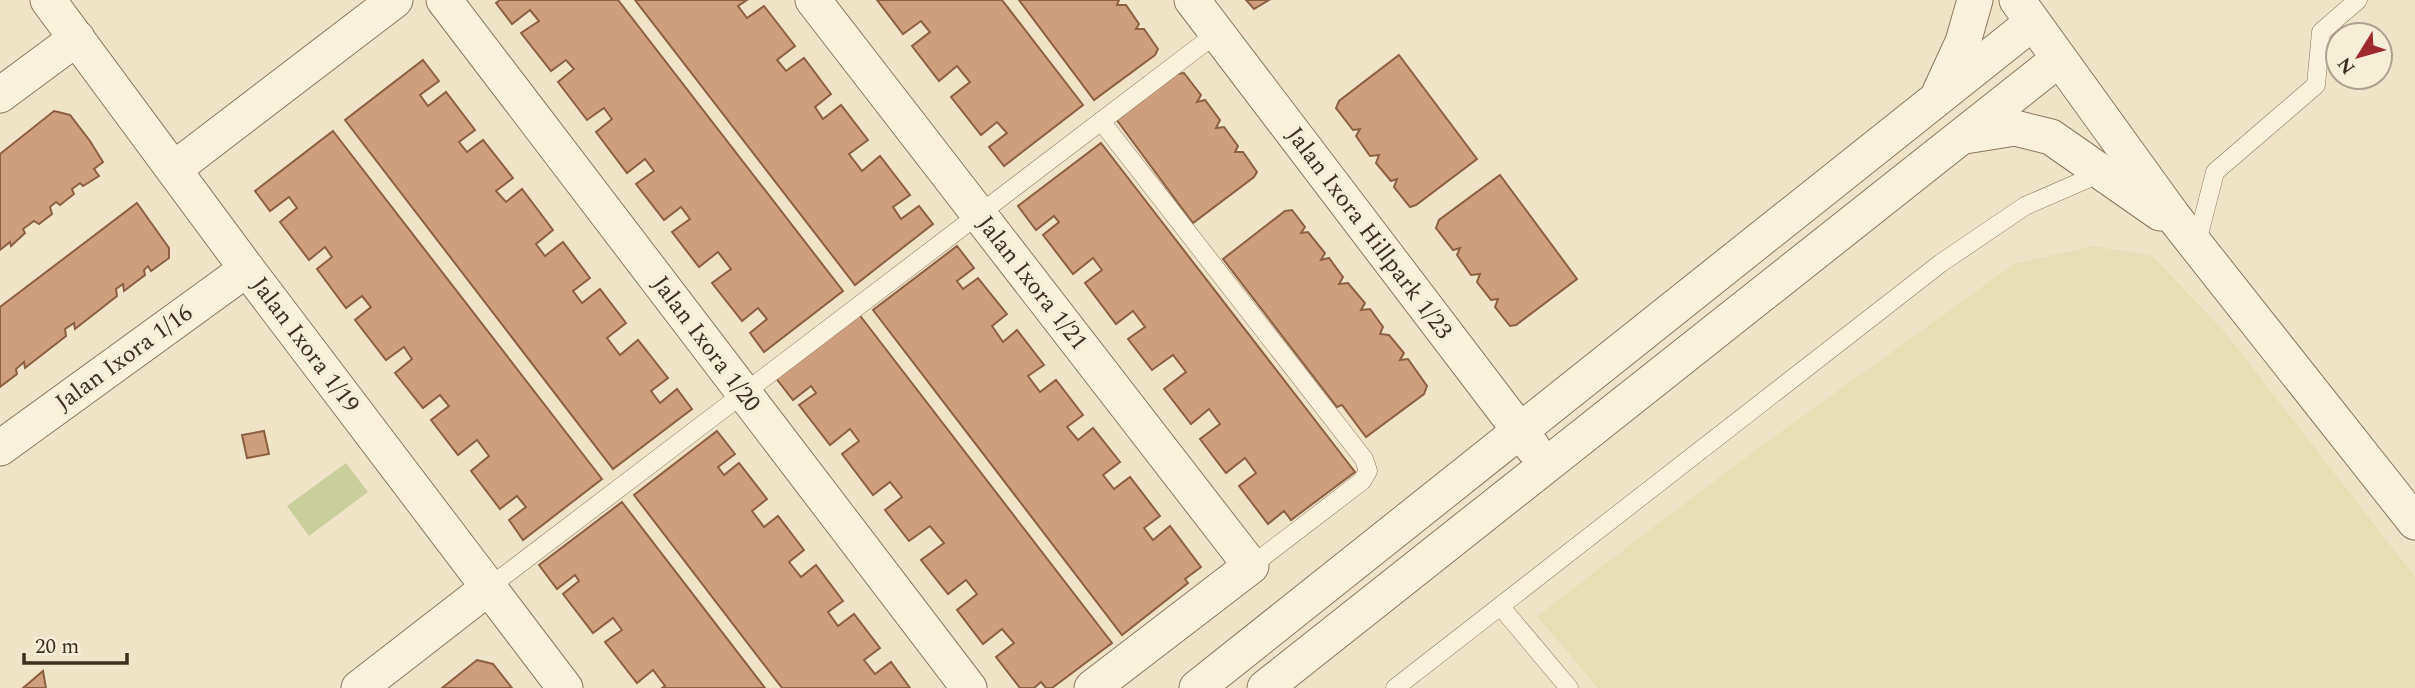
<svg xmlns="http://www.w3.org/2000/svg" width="2415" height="688" font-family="Spectral,serif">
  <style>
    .farmland { fill: #e6deb5 }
    .green { fill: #c9cf9b }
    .building { fill: #cf9f7d; stroke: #8d5f41; stroke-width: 2 }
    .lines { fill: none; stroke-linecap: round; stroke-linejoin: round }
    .service-casing { stroke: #8d765c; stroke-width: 19 }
    .minor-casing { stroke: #8d765c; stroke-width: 37 }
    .service { stroke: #faf1dc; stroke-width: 18 }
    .minor { stroke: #faf1dc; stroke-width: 35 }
    .labels { text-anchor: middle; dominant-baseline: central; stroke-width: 7; stroke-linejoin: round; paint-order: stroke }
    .street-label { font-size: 24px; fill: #3d2e20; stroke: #f7eed8 }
  </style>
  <rect width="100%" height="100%" fill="#f0e4c8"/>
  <polygon class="farmland" points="2093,246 2152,256 2224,331 2415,577 2415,688 1598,688 1537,616 1742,460 2014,264"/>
  <polygon class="green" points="346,463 368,492 309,536 287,506"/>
  <g class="building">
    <polygon points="500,0 618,0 843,291 764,352 750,333 767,319 758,308 742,321 712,283 731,269 718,252 699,267 672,232 690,219 681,207 664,220 636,184 654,171 645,159 627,173 596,132 612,119 604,108 587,120 558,82 574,69 566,60 551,71 521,33 539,21 530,10 512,24 496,3"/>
    <polygon points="635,0 747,0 738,6 747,18 764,6 795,46 777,60 786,71 804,58 831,94 815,107 823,119 841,105 868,140 849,154 862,171 880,156 910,195 893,207 901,219 919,206 933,224 855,285"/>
    <polygon points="877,0 1002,0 1083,105 1004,166 989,147 1007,133 997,122 981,135 951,97 970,82 957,66 939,81 912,46 930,32 921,21 903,34"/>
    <polygon points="1019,0 1119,0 1117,5 1126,5 1139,24 1136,29 1144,29 1158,49 1155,55 1094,100"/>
    <polygon points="1246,0 1269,0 1254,9"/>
    <polygon points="1399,55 1477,159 1416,205 1410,207 1394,187 1397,179 1391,181 1376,163 1379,155 1370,156 1356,136 1360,129 1353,130 1336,108 1339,101"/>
    <polygon points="423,60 439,81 420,95 428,106 446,92 475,130 459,142 467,152 483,140 513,178 496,191 506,202 522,189 553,230 536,244 545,256 563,242 590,278 573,291 582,303 600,289 626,323 607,338 620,355 638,340 668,378 651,391 660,403 677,389 692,409 613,469 345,120"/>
    <polygon points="1184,73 1201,95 1197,102 1205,100 1220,120 1216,128 1224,127 1238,146 1235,152 1243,152 1257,172 1254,177 1193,223 1116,119 1176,74"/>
    <polygon points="54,111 70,115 90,141 103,162 94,169 99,176 83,186 80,183 72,189 74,194 60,205 56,202 50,207 52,214 39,224 34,221 23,229 25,233 11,246 10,242 0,250 0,154"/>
    <polygon points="333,131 602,479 523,540 509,520 526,507 517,496 500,509 471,471 489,456 477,440 458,455 431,420 449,406 440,395 423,408 395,373 412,359 404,347 386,360 355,320 371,307 362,296 346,308 317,269 332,257 325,247 309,260 280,222 297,208 289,197 270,211 255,191"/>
    <polygon points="1101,143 1355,472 1291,520 1284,511 1268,524 1239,486 1256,473 1245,458 1226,473 1200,439 1220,424 1209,409 1191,424 1164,389 1186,372 1173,355 1152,370 1128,339 1145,327 1133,311 1116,324 1085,283 1102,270 1093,258 1073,274 1043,235 1059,222 1054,216 1036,230 1018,206"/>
    <polygon points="1500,175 1577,279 1516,325 1510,326 1495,307 1498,299 1491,300 1477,282 1480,274 1471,275 1457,255 1460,248 1453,250 1436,228 1439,220"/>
    <polygon points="137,203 169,248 169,258 151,271 148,266 144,270 145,275 124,291 123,284 116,289 117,296 75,329 74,323 65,329 66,336 25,368 24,362 16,369 17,374 0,387 0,307"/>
    <polygon points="1292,210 1305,227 1301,233 1308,232 1325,253 1321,260 1329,258 1343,277 1339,284 1348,283 1365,303 1361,310 1370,309 1383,327 1380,334 1389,335 1404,353 1400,360 1408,359 1427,386 1424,394 1366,437 1342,405 1337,407 1223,259 1285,211"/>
    <polygon points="957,246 974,268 957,281 963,289 978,278 1007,314 992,326 1003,342 1017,330 1044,365 1028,376 1040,392 1056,380 1083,415 1067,427 1078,440 1093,428 1120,462 1103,475 1114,489 1130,477 1160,516 1144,528 1153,540 1170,526 1201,567 1185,579 1188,583 1122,635 873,310"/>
    <polygon points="858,313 1112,643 1052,688 1046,688 1041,682 1034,688 1020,688 996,657 1014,643 1002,629 983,644 957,610 977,594 966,580 948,594 921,560 944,543 930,526 909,541 885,510 902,497 890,482 873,495 842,454 859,441 850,429 830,445 799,405 816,393 811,386 793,400 775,377"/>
    <polygon points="264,431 269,454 247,458 242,435"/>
    <polygon points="717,431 735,454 718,467 724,475 739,463 767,499 752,511 764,527 778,516 804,550 789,562 801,577 816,565 843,601 828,612 838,626 854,614 880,648 864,660 875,674 891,662 910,688 782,688 634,495"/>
    <polygon points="622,502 765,688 662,688 665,686 653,670 637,683 605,642 622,630 613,618 593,633 563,594 579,581 575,575 557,589 539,565"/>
    <polygon points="477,660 493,664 512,688 442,688"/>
    <polygon points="43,671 46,688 23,688"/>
  </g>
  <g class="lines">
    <g class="service-casing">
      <g id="service">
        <polyline points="1101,121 1364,459 1368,471 1362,481 1251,566"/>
        <polyline points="2196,246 2215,172 2316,85 2321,32 2358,0"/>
        <polyline points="488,588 1217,33"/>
        <polyline points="1501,607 1569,688"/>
        <polyline points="1395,688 1941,263 2025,206 2101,173"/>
      </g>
    </g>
    <g class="minor-casing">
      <g id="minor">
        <polyline points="48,0 247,269 565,688"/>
        <polyline points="444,0 969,688"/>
        <polyline points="813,0 1251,566 1092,688"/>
        <polyline points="1192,0 1533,448"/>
        <polyline points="2017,0 2173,216 2415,522"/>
        <polyline points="1940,92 1963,42 1975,0"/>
        <polyline points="0,95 77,38"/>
        <polyline points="1965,136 2015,128 2051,137 2160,213"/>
        <polyline points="174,169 395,0"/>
        <polyline points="0,448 247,269"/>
        <polyline points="359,688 488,588"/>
        <polyline points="1197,688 2032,23"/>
        <polyline points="1265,688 2059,59"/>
      </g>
    </g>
    <use href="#service" class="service"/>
    <use href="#minor" class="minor"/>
  </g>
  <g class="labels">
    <g class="street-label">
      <text transform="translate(1369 233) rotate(53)">Jalan Ixora Hillpark 1/23</text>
      <text transform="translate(1032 283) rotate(52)">Jalan Ixora 1/21</text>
      <text transform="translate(706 344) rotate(53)">Jalan Ixora 1/20</text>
      <text transform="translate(305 345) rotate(53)">Jalan Ixora 1/19</text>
      <text transform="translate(124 358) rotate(-36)">Jalan Ixora 1/16</text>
    </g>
  </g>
  <g transform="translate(2359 56) rotate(233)"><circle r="33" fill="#f7eed8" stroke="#ada18e" stroke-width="2"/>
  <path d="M0-5L12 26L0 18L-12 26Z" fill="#9e2a2b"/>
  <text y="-10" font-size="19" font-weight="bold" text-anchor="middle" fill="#3d2e20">N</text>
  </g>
  <path d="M24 653v10h103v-10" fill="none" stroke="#3d2e20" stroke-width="3.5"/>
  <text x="35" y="653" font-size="21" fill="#3d2e20" stroke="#f7eed8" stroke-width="5" paint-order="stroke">20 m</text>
</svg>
